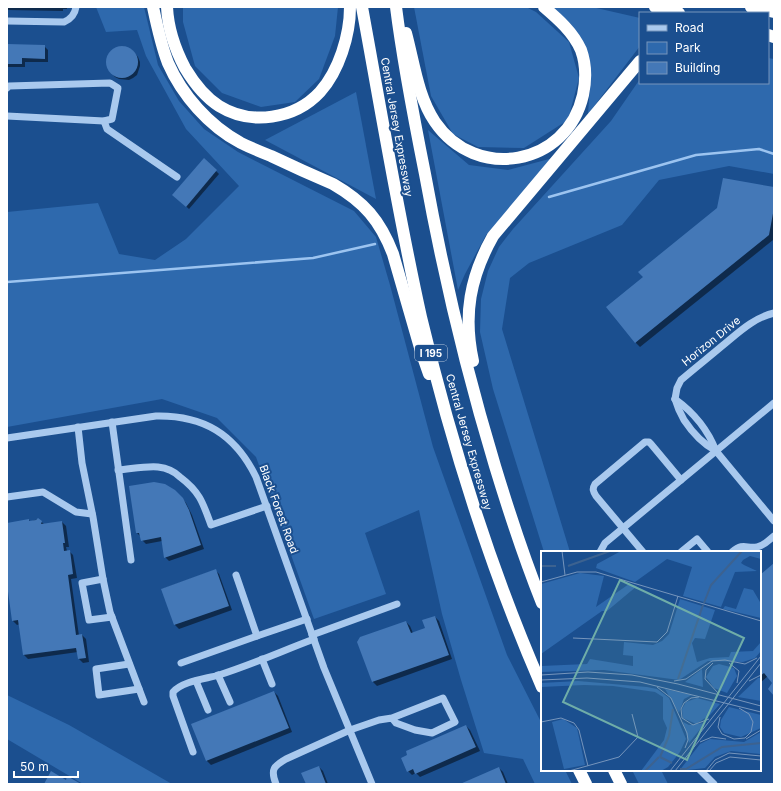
<svg xmlns="http://www.w3.org/2000/svg" width="781" height="791" font-family="Inter,sans-serif">
  <style>
    .green { fill: #2e69ad }
    .shadow { fill: #0007 }
    .lines { fill: none; stroke-linecap: round; stroke-linejoin: round }
    .stream { stroke: #9cc4f0; stroke-width: 2.5 }
    .building { fill: #4478b7 }
    .minor { stroke: #a9c9ee; stroke-width: 7 }
    .highway { stroke: #fff; stroke-width: 12 }
    .labels { text-anchor: middle; dominant-baseline: central; stroke-width: 4; stroke-linejoin: round; paint-order: stroke }
    .shield { fill: #1b4f8f; stroke: #bbcadd; stroke-width: 1 }
    .shield-label { font-size: 10px; font-weight: bold; fill: #fff }
    .street-label { font-size: 11px; fill: #fff; stroke: #1b4f8f }
    .inset-river { fill: none; stroke: #3c6290; stroke-width: 2 }
    .inset-road { fill: none; stroke: #7695bc; stroke-width: 1 }
    .view { fill: #6fada8; fill-opacity: 0.15; stroke: #6fada8; stroke-width: 2 }
    .inset-edge { fill: none; stroke: #fff; stroke-width: 2 }
  </style>
  <rect width="100%" height="100%" fill="#1b4f8f"/>
  <g class="green">
    <polygon points="96,7 144,7 158,65 179,101 204,129 238,152 354,211 376,237 390,285 433,447 507,655 542,724 542,770 565,770 572,784 535,784 523,759 484,753 461,680 442,614 419,510 365,533 386,594 314,619 256,457 217,418 162,399 7,427 7,212 98,203 119,254 155,260 186,239 239,186 186,129 146,56 137,30 106,32"/>
    <polygon points="183,7 338,7 335,36 319,79 295,102 261,107 222,93 195,66 183,22"/>
    <polygon points="414,7 526,7 536,12 569,42 579,78 568,120 524,148 478,147 453,134 431,96"/>
    <polygon points="552,7 592,7 640,18 640,46 588,114 591,72 585,45 570,23"/>
    <polygon points="768,58 774,59 774,174 729,166 659,180 622,225 529,263 510,278 502,329 570,552 544,552 493,389 480,332 481,299 488,271 499,247 513,229 611,121 640,79 640,83 768,83"/>
    <polygon points="356,92 376,199 265,140"/>
    <polygon points="428,130 469,165 508,170 553,158 486,235 465,274 458,290"/>
    <polygon points="7,695 69,725 172,784 83,784 7,739"/>
    <polygon points="632,770 661,770 668,784 639,784"/>
  </g>
  <g class="shadow">
    <polygon points="7,7 67,7 67,9 63,9 63,11 7,10"/>
    <polygon points="7,45 44,46 48,50 48,62 25,62 25,67 7,67"/>
    <polygon points="123,46 127,48 132,50 138,57 140,62 140,66 137,75 133,78 129,80 119,79 115,77 109,70 107,65 108,56 110,52 114,49 118,47"/>
    <polygon points="216,171 219,174 189,209 177,198"/>
    <polygon points="774,188 774,232 773,240 640,347 636,343 644,278 718,209"/>
    <polygon points="175,491 186,503 192,515 204,549 169,561 165,557 162,541 146,544 142,540 141,537 137,533"/>
    <polygon points="38,519 44,524 62,522 66,526 69,547 66,547 67,551 69,551 73,555 77,578 71,579 79,636 82,635 86,639 89,662 83,663 79,659 78,652 28,659 24,655 20,624 17,625 13,621 7,577 7,524 29,520 30,522"/>
    <polygon points="774,565 774,694 773,683 768,676 760,683 760,576"/>
    <polygon points="215,570 219,574 232,610 179,629 175,625 162,589"/>
    <polygon points="435,617 439,621 452,659 377,686 373,682 358,642 406,622 410,626 413,633 426,629"/>
    <polygon points="274,692 278,696 292,732 211,765 207,761 193,724"/>
    <polygon points="466,726 470,730 480,751 420,777 416,773 412,775 408,771"/>
    <polygon points="319,767 323,771 328,784 307,784"/>
    <polygon points="499,768 503,772 508,784 462,784"/>
  </g>
  <g class="lines">
    <g class="stream">
      <polyline points="549,197 696,155 759,149 774,154"/>
      <polyline points="7,282 313,258 375,244"/>
    </g>
  </g>
  <g class="building">
    <polygon points="7,44 45,45 45,59 22,58 22,64 7,64"/>
    <circle cx="122" cy="62" r="16"/>
    <polygon points="204,158 217,170 186,207 172,195"/>
    <polygon points="723,178 774,187 774,208 769,235 635,343 606,307 643,277 638,272 717,208"/>
    <polygon points="154,482 165,484 175,490 183,498 189,510 201,545 164,558 161,537 141,541 139,533 136,533 129,486"/>
    <polygon points="38,518 42,521 41,524 62,521 65,543 63,543 64,551 70,550 73,574 68,575 76,635 82,634 86,658 78,659 76,648 23,655 18,620 12,621 7,584 7,523 29,519 29,521 36,520"/>
    <polygon points="774,563 774,696 768,689 772,683 764,673 760,676 760,575"/>
    <polygon points="216,569 229,606 174,625 161,589"/>
    <polygon points="435,616 449,655 372,682 357,642 360,637 406,621 411,633 425,628 422,620"/>
    <polygon points="274,691 289,728 206,761 191,724"/>
    <polygon points="466,725 476,747 415,774 413,769 407,772 401,758 407,755 406,751"/>
    <polygon points="319,766 326,784 306,784 301,773"/>
    <polygon points="499,767 506,784 460,784"/>
    <polygon points="51,771 66,780 67,776 81,784 44,784"/>
  </g>
  <g class="lines">
    <g class="minor">
      <path d="M7,21L64,22C71,19 75,14 76,7"/>
      <polyline points="7,88 9,86 110,83 118,88 112,119 104,121 7,116"/>
      <polyline points="104,121 107,129 177,177"/>
      <path d="M675,399C677,406 680,413 684,420C692,432 703,444 716,451L774,521"/>
      <path d="M675,399L677,388L681,380C695,368 709,357 722,346C738,333 753,318 774,313"/>
      <path d="M675,399C693,412 708,430 716,451"/>
      <polyline points="112,422 131,560"/>
      <polyline points="78,427 82,463 93,517 103,579 110,612 144,702"/>
      <path d="M7,438L156,416C203,415 235,434 256,477L324,668L372,784"/>
      <path d="M118,470C131,469 145,466 158,467C167,468 174,471 180,477C200,492 203,503 211,525L267,506"/>
      <polyline points="7,497 43,492 76,512 92,514"/>
      <polyline points="600,552 605,543 774,403"/>
      <path d="M643,552L596,496C593,491 592,489 595,484L645,442H649L651,444L681,480"/>
      <polyline points="681,552 697,539 708,552"/>
      <path d="M732,552C744,542 746,549 757,547C764,546 769,540 774,536"/>
      <polyline points="236,575 257,636 307,619"/>
      <polyline points="103,579 82,583 89,620 112,617"/>
      <polyline points="312,635 397,604"/>
      <polyline points="262,659 272,684"/>
      <polyline points="181,663 257,636"/>
      <polyline points="129,664 96,669 99,695 139,689"/>
      <polyline points="218,675 230,702"/>
      <polyline points="196,681 208,710"/>
      <path d="M193,752L173,696V692C183,681 205,679 219,675C251,665 282,651 314,639"/>
      <polyline points="700,770 714,784"/>
      <path d="M276,784C270,769 274,766 286,759L350,730L379,720L392,718L443,698L455,722L432,733L415,730L396,723L392,718"/>
    </g>
    <g class="highway">
      <path d="M153,7C157,26 161,45 168,63C182,95 209,126 241,143C251,148 261,152 271,156C292,166 312,175 333,184C364,202 380,220 393,254L421,351L429,374"/>
      <path d="M167,7C168,28 175,49 185,68C194,83 205,97 219,106C251,126 295,119 320,92C339,71 350,35 350,7"/>
      <path d="M362,7C381,110 398,214 421,317C451,443 490,568 542,687"/>
      <path d="M396,7C403,63 414,119 425,174C443,273 466,370 495,466C509,512 524,558 542,603"/>
      <polyline points="655,7 679,13"/>
      <polyline points="751,7 774,12"/>
      <path d="M406,33C414,63 418,97 435,122C476,182 567,166 583,95C586,81 586,64 581,50C573,32 558,19 544,7"/>
      <polyline points="768,35 774,37"/>
      <path d="M473,361C463,315 470,277 493,236L640,61"/>
      <polyline points="579,770 586,784"/>
      <polyline points="614,770 621,784"/>
    </g>
  </g>
  <g class="labels">
    <rect class="shield" x="415" y="345" width="32" height="16" rx="3"/>
    <g class="shield-label">
      <text x="431" y="353">I 195</text>
    </g>
    <g class="street-label">
      <text transform="translate(397 127) rotate(80)">Central Jersey Expressway</text>
      <text transform="translate(711 341) rotate(-39)">Horizon Drive</text>
      <text transform="translate(469 442) rotate(74)">Central Jersey Expressway</text>
      <text transform="translate(279 509) rotate(70)">Black Forest Road</text>
    </g>
  </g>
  <g transform="translate(541 551)">
    <rect width="220" height="220" fill="#1b4f8f"/>
    <path d="M80,0H220V8L209,5L202,9L200,12L203,14L216,20L194,21L180,56L142,45L151,16L126,8L94,31L55,17L56,13ZM39,22L63,25L55,56L88,33L96,35L66,60H61L0,103V33ZM203,37L212,39L219,51L220,67L182,58L184,55L195,58ZM139,48L174,59L164,88L154,87L151,92L156,111L169,107L188,106L190,101L212,100L220,91V100L214,107L202,111L167,110L138,129L63,119L0,121V115L46,113L49,108L92,115V105L82,104L83,91L112,94L121,90L128,83ZM178,113L193,117L196,125L186,142L173,137L165,126L172,115ZM161,118L162,136L144,131ZM217,127H220V150L197,146ZM37,130L106,136L116,138L128,147L145,188L139,201L127,216L120,220H100L123,189L126,177L122,168V146L114,141L72,135L43,134L0,136V132ZM124,138L151,144L143,148L138,162ZM156,147L179,153L169,164L155,173L142,167L141,158L145,151ZM188,156L220,164V177L200,186L183,182L179,176L180,169ZM22,168L36,177L44,214L23,218L11,171ZM142,171L148,174L164,172L148,192ZM220,181L219,203L190,200L174,206L164,217L138,220L159,193L169,188L203,191Z" fill="#2e69ad"/>
    <path class="inset-river" d="M0,15H15M27,15L69,0M163,52L170,34L201,0M137,128L162,54M119,206L128,185L132,158M119,206L131,212M139,218H145L181,196L220,192M104,220L118,206"/>
    <path class="inset-road" d="M21,0L24,24M0,31L36,21H55L220,70M32,87L116,91L126,81L137,45M172,112L165,119L164,128L177,142M188,112L198,120L196,132M0,124L47,121L91,124L137,133L220,155M0,129L46,127L99,131L220,161M133,130L145,128L171,110L184,109L204,113L216,107M208,130L220,124M116,136L130,147L146,182L147,189L144,197M158,146L150,147L143,152L140,158L141,167L152,174L168,168M179,166L177,176L181,183L193,188L204,187L210,181L212,171L208,163L198,157M0,171L20,167L33,172L38,179L47,215M205,188L220,179M159,191L171,186L185,188M28,220L78,206L97,186L91,163M129,220L220,105M134,220L220,112M165,220L174,209L188,202L220,205M168,220L175,212L189,206L220,209"/>
    <path class="view" d="M79,29L203,87L146,209L22,151Z"/>
    <rect width="220" height="220" class="inset-edge"/>
  </g>
  <rect width="781" height="791" fill="none" stroke="#ffffff" stroke-width="16"/>
  <rect x="639" y="12" width="130" height="72" fill="#1b4f8f" stroke="#7695bc"/>
  <rect x="647" y="25" width="20" height="6" fill="#a9c9ee" stroke="#7695bc"/>
  <text x="675" y="32" font-size="12" fill="#ffffff">Road</text>
  <rect x="647" y="42" width="20" height="12" fill="#2e69ad" stroke="#7695bc"/>
  <text x="675" y="52" font-size="12" fill="#ffffff">Park</text>
  <rect x="647" y="62" width="20" height="12" fill="#4478b7" stroke="#7695bc"/>
  <text x="675" y="72" font-size="12" fill="#ffffff">Building</text>
  <path d="M14 771v6h64v-6" fill="none" stroke="#ffffff" stroke-width="2"/>
  <text x="20" y="771" font-size="12" fill="#ffffff" stroke="#1b4f8f" stroke-width="3" paint-order="stroke">50 m</text>
</svg>
